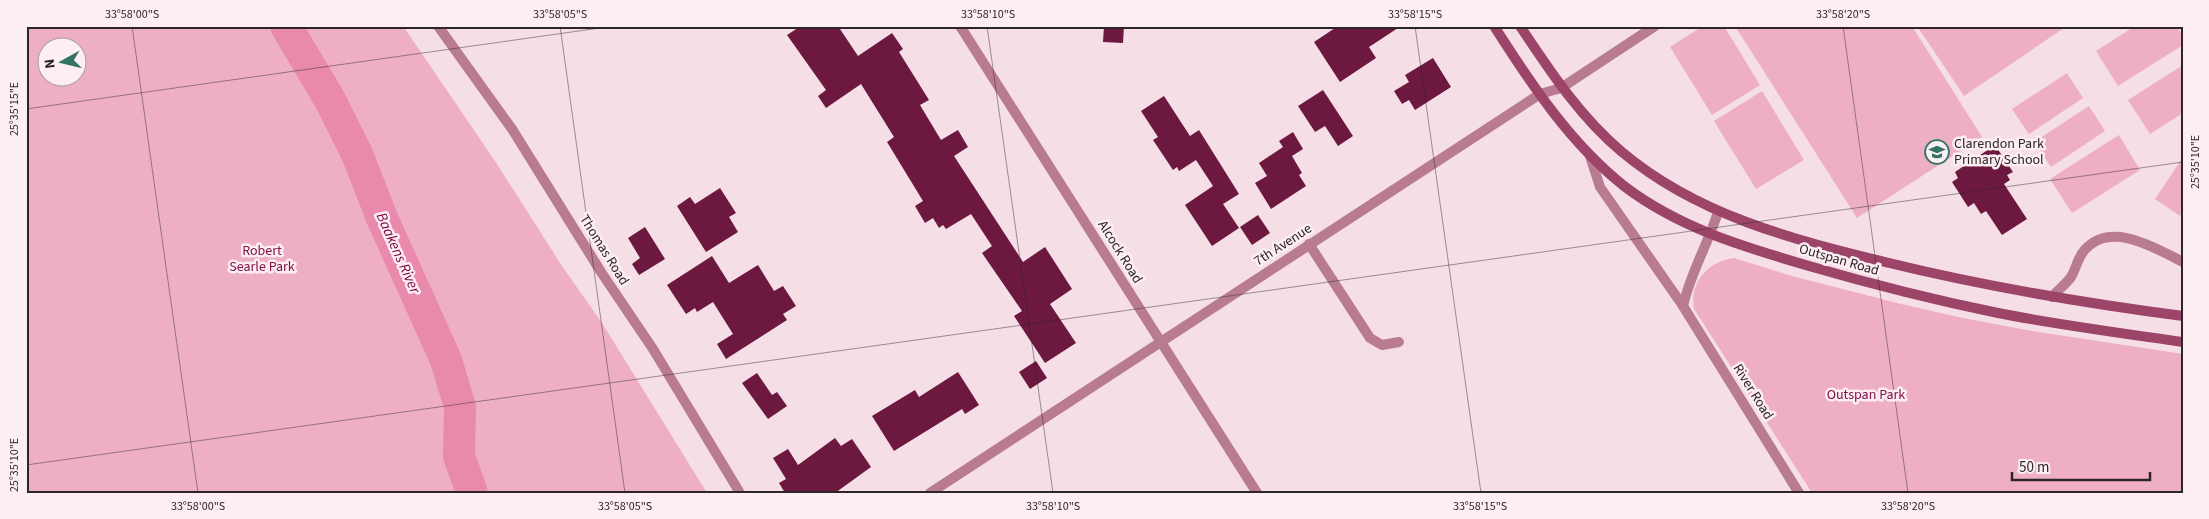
<svg xmlns="http://www.w3.org/2000/svg" width="2209" height="519" font-family="'Source Sans 3',sans-serif">
  <style>
    .green { fill: #eeafc5; fill-rule: evenodd }
    .lines { fill: none; stroke-linecap: round; stroke-linejoin: round }
    .river { stroke: #e98aad; stroke-width: 32 }
    .building { fill: #6c183f }
    .service { stroke: #b87b91; stroke-width: 10 }
    .minor { stroke: #b87b91; stroke-width: 10 }
    .secondary { stroke: #9d4569; stroke-width: 10 }
    .ticks { fill: none; stroke: #2d2528; stroke-width: 1; stroke-opacity: 0.45 }
    .labels { text-anchor: middle; dominant-baseline: central; stroke-width: 5; stroke-linejoin: round; paint-order: stroke }
    .poi-label { font-size: 14px; fill: #2d2528; stroke: #fceef2; text-anchor: start }
    .street-label { font-size: 14px; fill: #2d2528; stroke: #fceef2 }
    .park-label { font-size: 14px; fill: #83134b; stroke: #fceef2 }
    .water-label { font-size: 15px; font-style: italic; fill: #770042; stroke: #fceef2 }
    .neatline { fill: none; stroke: #2d2528; stroke-width: 2 }
    .ticks-label { font-size: 12px; text-anchor: middle; fill: #2d2528 }
  </style>
  <rect width="100%" height="100%" fill="#f5dee5"/>
  <g class="green">
    <path d="M26,26H403L495,161L562,266L602,323L707,493H26ZM48,48H78V78H48Z"/>
    <polygon points="1703,26 1724,26 1760,85 1712,115 1670,47"/>
    <polygon points="1735,26 1912,26 1982,137 1857,218"/>
    <polygon points="1917,26 2067,26 1964,96"/>
    <polygon points="2135,26 2176,26 2183,36 2183,45 2118,86 2096,51"/>
    <polygon points="2183,65 2183,113 2150,134 2128,100"/>
    <polygon points="2067,73 2083,98 2029,134 2012,109"/>
    <polygon points="1762,91 1804,160 1756,189 1714,121"/>
    <polygon points="2089,106 2105,131 2051,167 2034,142"/>
    <polygon points="2119,135 2140,170 2072,213 2050,179"/>
    <polygon points="2183,157 2183,211 2180,216 2155,199"/>
    <path d="M1734,258L1792,276L1901,304L1963,318L2032,331L2183,354V493H1812L1694,309C1689,283 1708,261 1734,258Z"/>
  </g>
  <g class="lines">
    <polyline class="river" points="286,26 330,100 357,154 382,218 446,360 460,407 459,456 472,493"/>
  </g>
  <g class="building">
    <polygon points="801,26 838,26 858,56 892,33 903,49 899,52 929,100 920,105 941,140 958,130 968,147 954,156 1023,262 1045,247 1072,289 1050,304 1076,343 1045,363 1014,316 1022,311 982,253 992,246 971,214 946,229 943,225 939,228 933,218 925,223 915,206 923,201 887,142 894,137 861,84 826,108 818,96 826,90 787,35"/>
    <polygon points="1104,26 1124,26 1123,43 1103,42"/>
    <polygon points="1338,26 1401,26 1369,47 1376,58 1340,82 1314,42"/>
    <polygon points="1433,58 1451,87 1415,110 1409,100 1402,104 1394,91 1409,82 1405,75"/>
    <polygon points="1323,90 1353,136 1338,146 1325,126 1315,132 1298,106"/>
    <polygon points="1164,96 1190,136 1199,130 1239,194 1223,204 1239,228 1212,246 1185,205 1213,186 1196,160 1179,171 1177,167 1173,170 1153,140 1158,137 1141,111"/>
    <polygon points="1293,132 1303,149 1292,156 1302,173 1299,175 1306,186 1271,209 1255,183 1267,176 1259,163 1283,147 1279,141"/>
    <polygon points="1995,145 2013,172 2007,175 2010,180 2004,184 2027,219 2002,235 1986,211 1981,214 1974,203 1968,207 1952,182 1958,178 1955,172"/>
    <polygon points="720,188 736,213 729,217 738,232 706,252 677,206 690,197 695,204"/>
    <polygon points="1258,215 1270,233 1252,245 1240,227"/>
    <polygon points="645,227 665,259 639,275 632,264 640,258 628,238"/>
    <polygon points="712,256 729,283 758,265 774,291 783,286 796,306 783,314 787,320 726,359 717,344 733,334 713,302 697,312 695,308 686,314 667,285"/>
    <polygon points="1036,361 1047,378 1030,389 1019,372"/>
    <polygon points="958,372 979,405 965,414 962,409 894,451 872,416 915,390 919,397"/>
    <polygon points="757,373 772,395 777,392 787,406 768,419 742,383"/>
    <polygon points="835,438 841,446 852,439 871,467 835,493 785,493 779,483 786,479 773,458 788,449 798,465"/>
  </g>
  <g class="lines">
    <g class="service">
      <polyline points="1309,244 1370,338 1382,345 1399,342"/>
      <path d="M2052,297C2058,290 2066,284 2071,277C2076,269 2077,260 2083,252C2109,219 2155,248 2183,262"/>
    </g>
    <g class="minor">
      <polyline points="438,26 512,129 601,272 653,349 740,493"/>
      <polyline points="960,26 1257,493"/>
      <polyline points="1590,156 1600,187 1683,306 1799,493"/>
      <path d="M1683,306C1690,274 1708,244 1718,212"/>
      <polyline points="930,493 1540,94 1561,88 1655,26"/>
    </g>
    <g class="secondary">
      <path d="M1494,26C1531,84 1570,143 1624,186C1679,228 1744,247 1809,266C1871,284 1934,300 1998,313C2059,325 2121,333 2183,342"/>
      <path d="M1520,26C1550,71 1580,117 1622,152C1697,215 1791,239 1885,262C1983,286 2083,303 2183,316"/>
    </g>
  </g>
  <path class="ticks" d="M132,26L198,493M560,26L625,493M987,26L1053,493M1415,26L1481,493M1843,26L1908,493M26,109L614,26M26,465L2183,162"/>
  <defs>
    <g id="school-ring" transform="scale(1.25)"><circle r="9.5" fill="#fceef2" stroke="#317466" stroke-width="1.5"/><path d="M0-5L7-2L0 1L-7-2ZM-4 1L0 2.5L4 1V4Q0 6-4 4Z" fill="#317466"/></g>
  </defs>
  <g fill-rule="evenodd">
    <use href="#school-ring" x="1937" y="152"/>
  </g>
  <g class="labels">
    <g class="poi-label">
      <text x="1954" y="144">Clarendon Park<tspan x="1954" dy="16">Primary School</tspan></text>
    </g>
    <g class="street-label">
      <text transform="translate(1283 245) rotate(-33)">7th Avenue</text>
      <text transform="translate(604 250) rotate(58)">Thomas Road</text>
      <text transform="translate(1120 252) rotate(58)">Alcock Road</text>
      <text transform="translate(1839 260) rotate(16)">Outspan Road</text>
      <text transform="translate(1753 392) rotate(58)">River Road</text>
    </g>
    <g class="park-label">
      <text x="262" y="251">Robert<tspan x="262" dy="16">Searle Park</tspan></text>
      <text x="1866" y="395">Outspan Park</text>
    </g>
    <g class="water-label">
      <text transform="translate(398 253) rotate(66)">Baakens River</text>
    </g>
  </g>
  <rect width="2209" height="519" fill="none" stroke="#fceef2" stroke-width="55"/>
  <g transform="translate(62 62) rotate(262)"><circle r="24" fill="#fceef2" stroke="#a99ea1"/>
  <path d="M0-4L9 19L0 12L-9 19Z" fill="#317466"/>
  <text y="-8" font-size="14" font-weight="bold" text-anchor="middle" fill="#2d2528">N</text>
  </g>
  <path d="M2012 472v8h138v-8" fill="none" stroke="#2d2528" stroke-width="2.5"/>
  <text x="2019" y="472" font-size="15" fill="#2d2528" stroke="#fceef2" stroke-width="4" paint-order="stroke">50 m</text>
  <rect x="28" y="28" width="2154" height="464" class="neatline"/>
  <g class="ticks-label">
    <text x="132" y="18">33°58'00"S</text>
    <text x="560" y="18">33°58'05"S</text>
    <text x="988" y="18">33°58'10"S</text>
    <text x="1415" y="18">33°58'15"S</text>
    <text x="1843" y="18">33°58'20"S</text>
    <text transform="translate(14 109) rotate(-90)" y="4">25°35'15"E</text>
    <text transform="translate(2195 162) rotate(-90)" y="4">25°35'10"E</text>
    <text transform="translate(14 465) rotate(-90)" y="4">25°35'10"E</text>
    <text x="198" y="510">33°58'00"S</text>
    <text x="625" y="510">33°58'05"S</text>
    <text x="1053" y="510">33°58'10"S</text>
    <text x="1480" y="510">33°58'15"S</text>
    <text x="1908" y="510">33°58'20"S</text>
  </g>
</svg>
